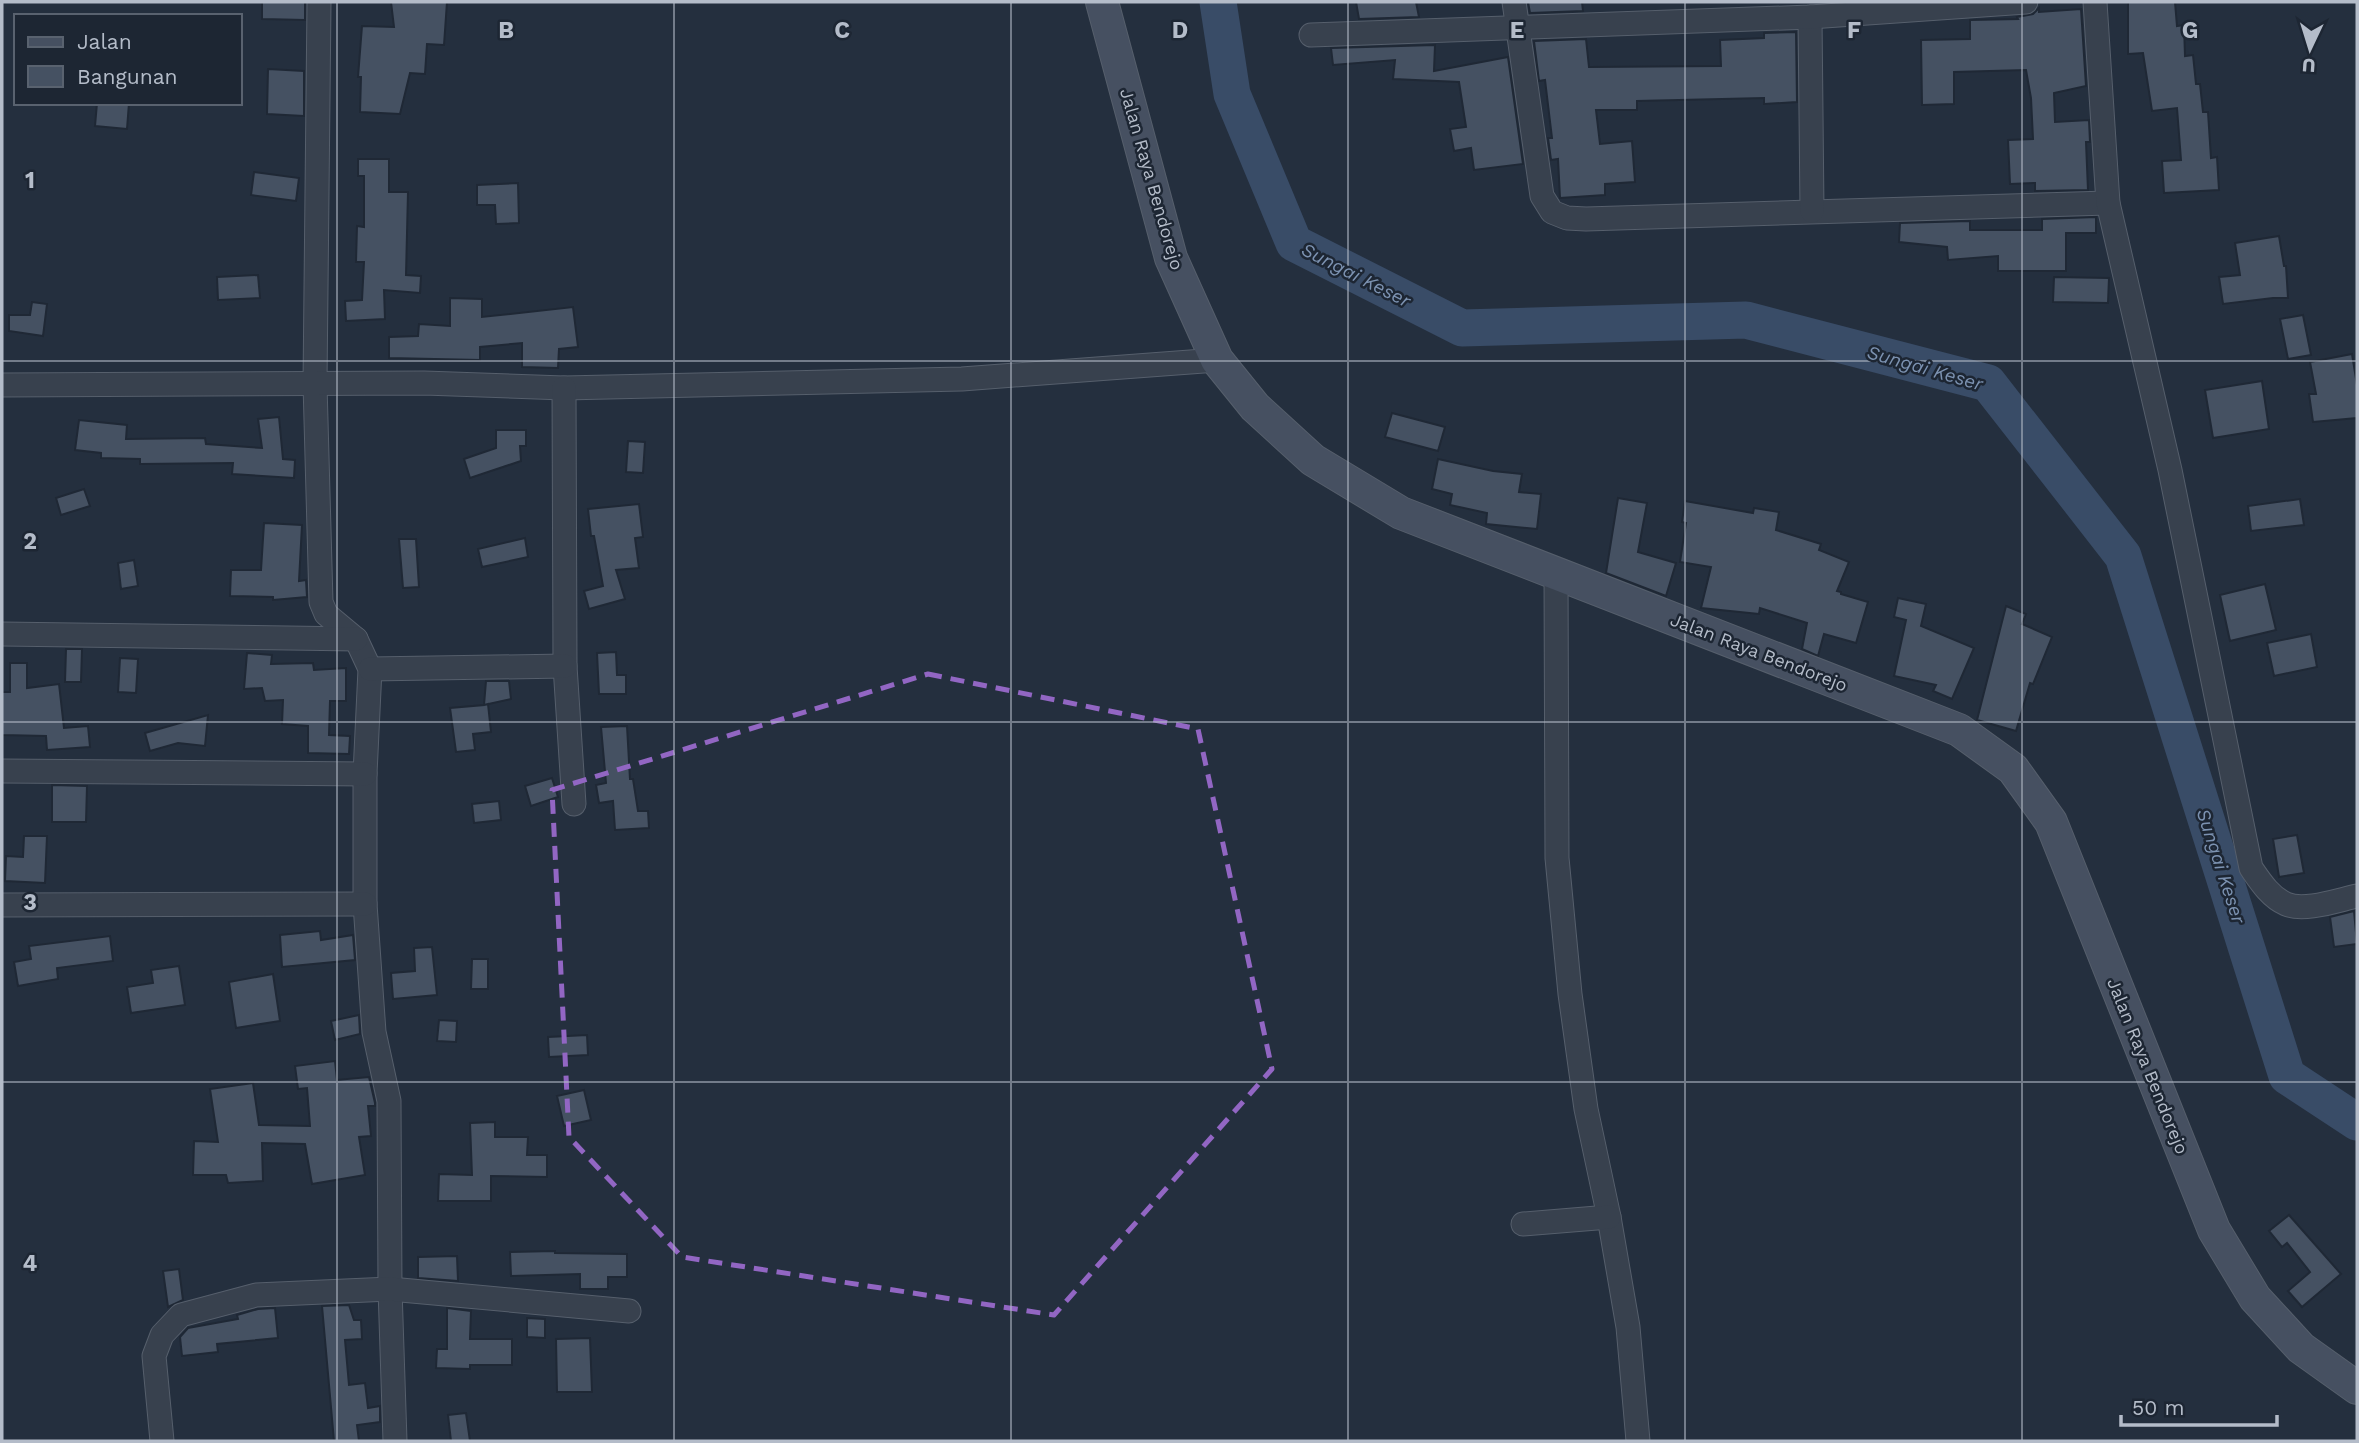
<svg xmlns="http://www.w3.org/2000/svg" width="2359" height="1443" font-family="'Work Sans',sans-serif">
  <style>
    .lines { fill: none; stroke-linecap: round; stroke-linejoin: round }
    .river { stroke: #394c67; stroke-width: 37 }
    .building { fill: #455162; stroke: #1f2835; stroke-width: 2 }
    .minor-casing { stroke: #565f6c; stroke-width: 25 }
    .secondary-casing { stroke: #565f6c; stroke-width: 34 }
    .minor { stroke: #38414e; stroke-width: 23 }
    .secondary { stroke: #465061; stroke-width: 32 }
    .marked { fill: none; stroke: #9266c3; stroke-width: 5; stroke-dasharray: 14 9; stroke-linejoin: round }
    .grid { fill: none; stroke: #b4bcc9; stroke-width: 2; stroke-opacity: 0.55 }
    .labels { text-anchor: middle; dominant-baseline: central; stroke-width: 5; stroke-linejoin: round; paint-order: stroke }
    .street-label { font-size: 18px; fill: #b4bcc9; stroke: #1d2633 }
    .water-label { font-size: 19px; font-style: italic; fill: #7c92b1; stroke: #1d2633 }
    .grid-label { font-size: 23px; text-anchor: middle; font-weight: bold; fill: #b4bcc9; stroke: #1d2633; stroke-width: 5; stroke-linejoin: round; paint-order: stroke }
  </style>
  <rect width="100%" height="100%" fill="#242f3e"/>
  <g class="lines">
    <polyline class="river" points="1218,2 1232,94 1294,243 1462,328 1746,320 1988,383 2123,556 2287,1076 2357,1122"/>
  </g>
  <g class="building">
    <polygon points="262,2 305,2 305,20 262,19"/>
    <polygon points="391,2 447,2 444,45 427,44 425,74 410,73 400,114 360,112 361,77 358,77 362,26 394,27"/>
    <polygon points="1356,2 1416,2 1419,17 1359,19"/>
    <polygon points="1528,2 1582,2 1583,11 1530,13"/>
    <polygon points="2128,2 2175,2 2177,26 2184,25 2185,56 2193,55 2196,84 2200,84 2203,112 2208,112 2211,158 2217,157 2219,190 2164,193 2162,161 2181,160 2177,108 2152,111 2143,53 2128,54"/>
    <polygon points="2039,8 2039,12 2081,9 2086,86 2054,93 2055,122 2089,120 2090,142 2086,142 2088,190 2035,191 2035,183 2010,184 2008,140 2033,139 2031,98 2026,70 1954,72 1954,104 1922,105 1921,40 1970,39 1970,20 2018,19 2017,17 2033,14"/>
    <polygon points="1796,32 1797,102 1764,104 1764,98 1637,101 1637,110 1596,110 1600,144 1632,141 1635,182 1605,184 1605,195 1560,198 1558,159 1551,160 1548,138 1552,138 1545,80 1539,81 1534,41 1586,39 1589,67 1721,66 1720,40 1764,38 1764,33"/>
    <polygon points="1435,45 1434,71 1508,57 1523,164 1474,170 1471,148 1454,151 1450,129 1466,127 1459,82 1393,79 1395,60 1333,65 1331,48"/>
    <polygon points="268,69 304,71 304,116 267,114"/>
    <polygon points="97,103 129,103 127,129 95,126"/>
    <polygon points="358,159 389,159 389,192 408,192 406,275 421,276 420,293 384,290 385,319 346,321 345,301 362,300 364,262 356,262 357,226 364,227 364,176 358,176"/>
    <polygon points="254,172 299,178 296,201 251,195"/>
    <polygon points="518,183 519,223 496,224 495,205 477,205 477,185"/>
    <polygon points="2096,217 2096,233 2066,233 2066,271 1998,271 1998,256 1948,260 1947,247 1899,242 1900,223 1970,221 1970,230 2042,230 2042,219"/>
    <polygon points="2279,236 2284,266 2286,266 2288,298 2273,298 2223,304 2219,277 2240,275 2235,243"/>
    <polygon points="258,275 260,298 218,300 217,277"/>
    <polygon points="2054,277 2109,278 2108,303 2053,302"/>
    <polygon points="450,298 482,299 482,317 573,307 578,347 559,349 558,368 522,367 522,343 480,347 480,360 389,358 389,337 418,336 419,324 450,326"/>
    <polygon points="32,302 47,304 43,336 9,331 9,315 30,315"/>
    <polygon points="2303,315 2311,355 2288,359 2280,319"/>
    <polygon points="2352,354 2357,385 2357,418 2313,422 2309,394 2316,394 2310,362"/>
    <polygon points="2262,381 2269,429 2213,438 2205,390"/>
    <polygon points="1392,413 1445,427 1438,451 1385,437"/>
    <polygon points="279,417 283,459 295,460 294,478 232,474 233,463 140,464 140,459 101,458 101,453 75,450 79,420 127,425 126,439 205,438 206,444 262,448 258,419"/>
    <polygon points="496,430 526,430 526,446 520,446 521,461 470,478 464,459 496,448"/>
    <polygon points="628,441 645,442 643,473 626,472"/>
    <polygon points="1438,459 1493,471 1522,474 1519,492 1541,494 1537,529 1486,524 1487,513 1450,505 1452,494 1432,489"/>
    <polygon points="84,489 90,506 61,515 56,498"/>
    <polygon points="1618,498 1647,503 1638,552 1676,563 1666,596 1606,573"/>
    <polygon points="2300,499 2304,525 2251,531 2248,506"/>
    <polygon points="1685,501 1753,513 1754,508 1779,512 1776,530 1821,544 1819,550 1849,562 1837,591 1841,592 1841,594 1868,602 1856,643 1824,634 1818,656 1802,649 1807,623 1760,608 1759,614 1701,608 1711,567 1680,562 1686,523 1682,522"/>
    <polygon points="639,504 643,537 635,538 639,568 616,570 625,599 589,609 584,591 603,586 594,536 591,536 588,509"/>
    <polygon points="264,523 302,525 299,581 306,580 307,597 273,600 273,597 230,596 231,570 261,570"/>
    <polygon points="525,538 528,557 482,567 478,549"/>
    <polygon points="399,539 416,539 419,587 403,588"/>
    <polygon points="134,560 138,586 121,589 118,563"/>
    <polygon points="2265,584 2276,630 2230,641 2220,595"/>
    <polygon points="1898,598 1926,604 1921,626 1974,648 1952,699 1933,691 1936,685 1894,676 1906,620 1894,617"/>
    <polygon points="2006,606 2026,614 2022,624 2052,637 2033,684 2030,683 2016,731 1977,720"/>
    <polygon points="2311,634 2317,667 2274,676 2267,643"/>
    <polygon points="66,649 82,649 81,682 65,682"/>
    <polygon points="616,652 617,675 626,675 626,694 599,694 597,653"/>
    <polygon points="247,653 272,655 271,664 313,663 314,670 346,668 346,701 330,701 329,735 350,736 349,754 308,753 308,726 282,724 283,700 265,701 262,688 244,689"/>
    <polygon points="120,658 138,659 136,693 118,692"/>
    <polygon points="10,663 27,663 27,688 59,684 64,728 88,726 90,747 47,750 46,736 2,735 2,692 10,692"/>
    <polygon points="486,681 509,681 511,699 484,705 488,704 491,732 473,734 475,750 456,752 450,708 484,705"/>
    <polygon points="208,715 205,746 178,743 150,751 145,733"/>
    <polygon points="627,726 630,779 633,779 638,811 648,811 649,828 615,830 613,801 599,803 596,785 606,783 601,727"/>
    <polygon points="552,778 558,797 531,806 525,786"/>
    <polygon points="52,785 87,786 86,822 52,822"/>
    <polygon points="499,801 501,820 474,823 472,804"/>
    <polygon points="2297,835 2304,873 2279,877 2273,839"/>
    <polygon points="24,836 47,836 45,883 5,881 6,856 23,857"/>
    <polygon points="2354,911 2357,944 2334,947 2330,917"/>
    <polygon points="320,931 321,940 353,935 355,960 282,967 280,935"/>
    <polygon points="110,936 113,961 57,968 58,979 18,986 14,962 31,959 29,946"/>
    <polygon points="432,947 437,995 393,999 391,973 415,971 414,948"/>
    <polygon points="472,959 488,959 488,989 471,989"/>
    <polygon points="179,966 185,1005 131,1013 127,987 153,983 151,970"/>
    <polygon points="273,974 280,1021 236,1028 229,982"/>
    <polygon points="359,1015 360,1034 335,1040 331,1021"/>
    <polygon points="439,1020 457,1021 456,1042 437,1041"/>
    <polygon points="587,1035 588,1055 549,1057 548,1037"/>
    <polygon points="335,1061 337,1080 369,1077 375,1103 375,1106 368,1106 371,1136 359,1137 365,1175 312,1184 305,1144 262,1143 263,1181 228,1183 226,1175 193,1175 194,1141 218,1142 210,1089 253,1083 259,1125 310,1126 307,1088 298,1089 295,1066"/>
    <polygon points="584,1090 591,1120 564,1126 557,1096"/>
    <polygon points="495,1122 495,1137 528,1137 527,1155 547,1155 547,1177 491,1176 491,1201 438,1201 439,1174 472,1175 470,1123"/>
    <polygon points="2289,1215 2341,1274 2302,1307 2288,1291 2310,1272 2287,1243 2282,1247 2269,1231"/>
    <polygon points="555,1251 555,1253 627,1254 627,1277 608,1277 608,1289 580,1289 580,1274 511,1276 510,1252"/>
    <polygon points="457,1256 458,1281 418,1278 418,1257"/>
    <polygon points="179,1269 183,1300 168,1307 163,1271"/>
    <polygon points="349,1305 354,1320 361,1320 362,1339 345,1340 349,1385 365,1383 368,1408 380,1406 380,1422 357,1425 359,1441 334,1441 322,1306"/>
    <polygon points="275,1308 278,1338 217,1344 218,1352 182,1356 180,1337 188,1328 238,1319 237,1315 258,1309"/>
    <polygon points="447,1308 471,1311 470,1339 512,1339 512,1365 470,1365 470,1369 436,1368 437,1349 447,1349"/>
    <polygon points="527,1318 545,1319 545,1338 527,1337"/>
    <polygon points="590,1338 592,1392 557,1392 556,1339"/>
    <polygon points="466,1413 470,1441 451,1441 448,1415"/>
  </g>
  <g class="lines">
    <g class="minor-casing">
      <g id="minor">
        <polyline points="319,2 315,384 321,602 326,614 356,639 370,669 365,774 365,904 374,1032 389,1101 390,1289 395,1441"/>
        <polyline points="1514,2 1542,196 1552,212 1567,218 1586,219 2108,203"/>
        <path d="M2095,2L2108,203L2170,470L2251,868C2260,881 2270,897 2286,904C2304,912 2338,900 2357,896"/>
        <polyline points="1810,17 1812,211"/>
        <polyline points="1311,35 1810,17 2026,2"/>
        <polyline points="2,385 424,383 564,388 962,379 1217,360"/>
        <polyline points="564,388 565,666 574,804"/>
        <polyline points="1556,573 1557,858 1570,994 1586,1109 1609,1217 1628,1327 1638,1441"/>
        <polyline points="2,634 356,639"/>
        <polyline points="370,669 565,666"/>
        <polyline points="2,771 365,774"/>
        <polyline points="2,905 365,904"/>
        <polyline points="1523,1224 1609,1217"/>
        <polyline points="162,1441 154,1356 162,1335 181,1315 256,1295 390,1289 629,1311"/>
      </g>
    </g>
    <g class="secondary-casing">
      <polyline id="secondary" points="1102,2 1171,258 1217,360 1255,407 1313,460 1401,513 1959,730 2013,769 2051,822 2214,1230 2255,1298 2301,1348 2357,1388"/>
    </g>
    <use href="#minor" class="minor"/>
    <use href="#secondary" class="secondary"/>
  </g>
  <path class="marked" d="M928,674L1198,729L1272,1069L1054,1315L682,1257L569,1137L552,790Z"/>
  <path class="grid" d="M337,2V1441M674,2V1441M1011,2V1441M1348,2V1441M1685,2V1441M2022,2V1441M2,361H2357M2,722H2357M2,1082H2357"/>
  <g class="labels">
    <g class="street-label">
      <text transform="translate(1152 179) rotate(74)">Jalan Raya Bendorejo</text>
      <text transform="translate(1759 652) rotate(21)">Jalan Raya Bendorejo</text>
      <text transform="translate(2148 1066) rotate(68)">Jalan Raya Bendorejo</text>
    </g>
    <g class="water-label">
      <text transform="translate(1356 275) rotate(27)">Sungai Keser</text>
      <text transform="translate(1925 368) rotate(16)">Sungai Keser</text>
      <text transform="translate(2221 866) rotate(72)">Sungai Keser</text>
    </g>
  </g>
  <g class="grid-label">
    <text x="506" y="38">B</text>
    <text x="842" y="38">C</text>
    <text x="1180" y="38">D</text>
    <text x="1517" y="38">E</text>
    <text x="1854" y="38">F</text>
    <text x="2190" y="38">G</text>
    <text x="30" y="188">1</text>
    <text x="30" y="549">2</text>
    <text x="30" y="910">3</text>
    <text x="30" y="1271">4</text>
  </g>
  <rect width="2359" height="1443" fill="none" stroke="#b4bcc9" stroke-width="7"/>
  <rect x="14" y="14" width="228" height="91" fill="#1d2633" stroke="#59626f" stroke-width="2"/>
  <rect x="28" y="37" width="35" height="10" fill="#465061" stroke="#59626f" stroke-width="2"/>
  <text x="77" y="49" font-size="21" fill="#b4bcc9">Jalan</text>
  <rect x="28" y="66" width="35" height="21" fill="#455162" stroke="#59626f" stroke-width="2"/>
  <text x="77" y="84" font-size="21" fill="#b4bcc9">Bangunan</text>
  <g transform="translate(2310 49) rotate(184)" stroke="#1d2633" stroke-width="5" paint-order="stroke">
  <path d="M0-5L12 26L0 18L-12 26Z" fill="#b4bcc9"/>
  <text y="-10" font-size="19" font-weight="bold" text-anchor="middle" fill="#b4bcc9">U</text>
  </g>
  <path d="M2121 1415v10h156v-10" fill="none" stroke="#b4bcc9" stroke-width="3.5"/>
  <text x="2132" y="1415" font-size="21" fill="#b4bcc9" stroke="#1d2633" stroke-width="5" paint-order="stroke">50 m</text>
</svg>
